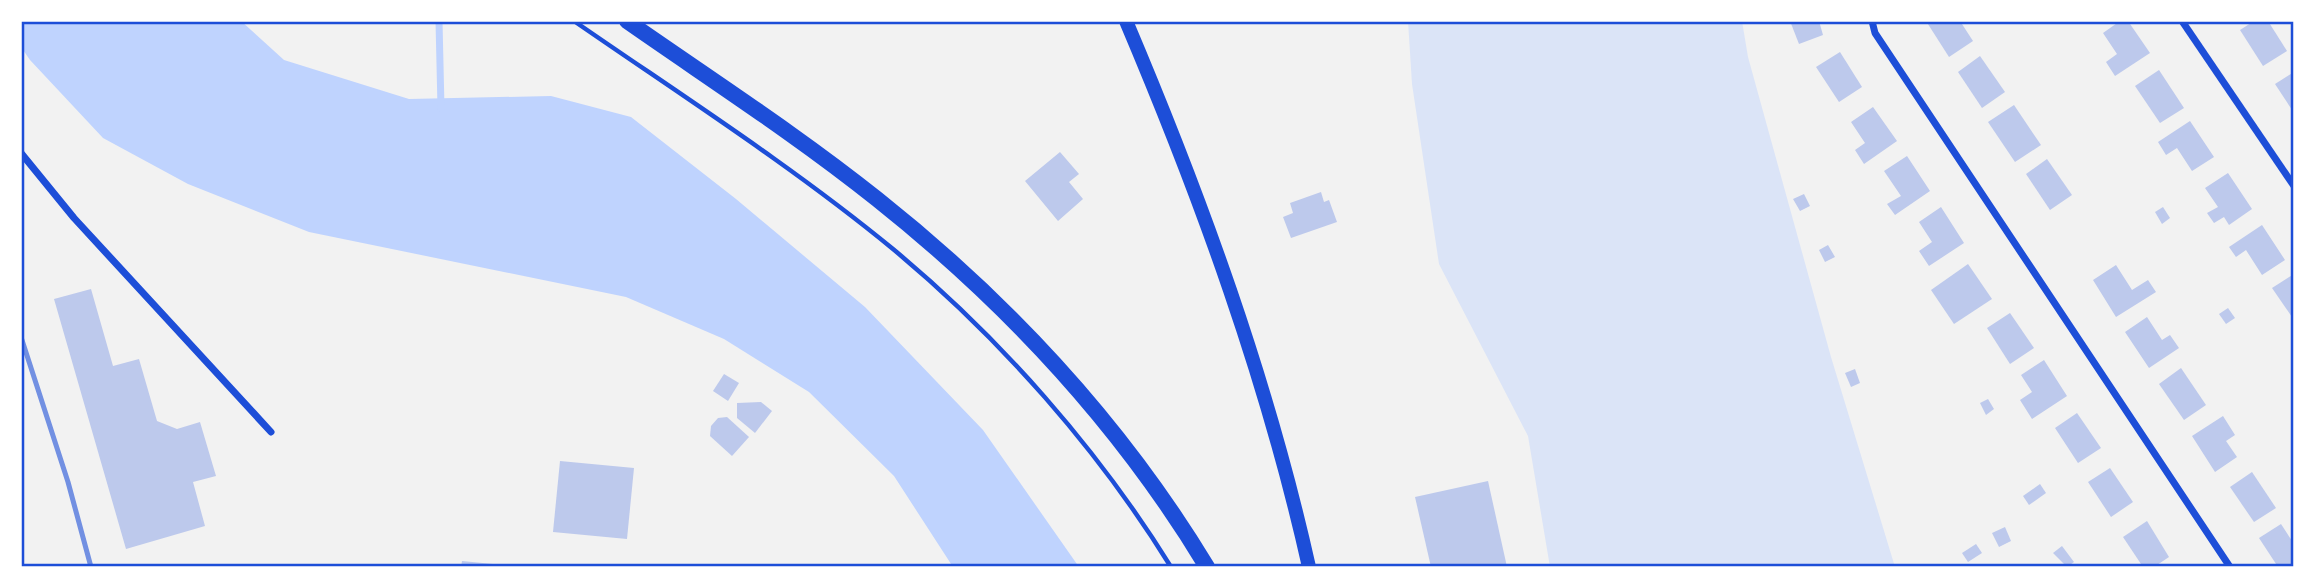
<svg xmlns="http://www.w3.org/2000/svg" width="2315" height="588" font-family="'Fira Sans Condensed',sans-serif">
  <style>
    .green { fill: #dbe4f7 }
    .water { fill: #bfd3fe }
    .lines { fill: none; stroke-linecap: round; stroke-linejoin: round }
    .stream { stroke: #bfd3fe; stroke-width: 7 }
    .building { fill: #bdc9ec }
    .path { stroke: #1d4ed8; stroke-width: 4.5 }
    .minor { stroke: #1d4ed8; stroke-width: 7 }
    .secondary { stroke: #1d4ed8; stroke-width: 14 }
    .primary { stroke: #1d4ed8; stroke-width: 16 }
    .rail { stroke: #7290e2; stroke-width: 5 }
    .neatline { fill: none; stroke: #1d4ed8; stroke-width: 2.5 }
  </style>
  <rect width="100%" height="100%" fill="#f2f2f2"/>
  <polygon class="green" points="1408,21 1742,21 1748,57 1831,357 1895,567 1550,567 1528,436 1439,264 1412,84"/>
  <polygon class="water" points="21,21 241,21 284,60 409,99 551,96 631,117 736,199 865,307 983,430 1079,567 953,567 894,476 809,392 724,339 626,297 309,232 188,184 103,138 30,60 21,47"/>
  <g class="lines">
    <polyline class="stream" points="439,21 441,108"/>
  </g>
  <g class="building">
    <polygon points="1790,21 1819,21 1823,35 1799,44"/>
    <polygon points="1926,21 1960,21 1973,41 1949,57"/>
    <polygon points="2120,21 2128,21 2150,53 2115,76 2106,62 2117,54 2103,33"/>
    <polygon points="2254,21 2268,21 2287,51 2263,66 2240,30"/>
    <polygon points="1840,52 1862,87 1839,102 1816,67"/>
    <polygon points="1980,56 2005,92 1982,108 1958,72"/>
    <polygon points="2159,70 2184,108 2160,123 2135,86"/>
    <polygon points="2294,72 2294,113 2275,84"/>
    <polygon points="2014,105 2041,145 2015,162 1988,122"/>
    <polygon points="1873,107 1897,141 1864,164 1855,150 1865,143 1851,122"/>
    <polygon points="2190,121 2214,157 2192,171 2177,148 2166,155 2158,142"/>
    <polygon points="1060,152 1079,174 1069,182 1083,199 1058,221 1025,181"/>
    <polygon points="1907,156 1930,191 1895,215 1887,204 1901,196 1884,171"/>
    <polygon points="2047,159 2072,195 2050,210 2026,174"/>
    <polygon points="2228,173 2252,209 2229,225 2224,217 2214,223 2207,213 2218,207 2205,188"/>
    <polygon points="1321,192 1324,202 1329,200 1337,222 1291,238 1283,217 1293,213 1290,203"/>
    <polygon points="1804,194 1810,206 1800,211 1793,199"/>
    <polygon points="1941,207 1964,243 1929,266 1919,251 1932,242 1919,222"/>
    <polygon points="2163,207 2170,218 2162,224 2155,212"/>
    <polygon points="2262,225 2285,260 2262,275 2246,250 2236,257 2229,247"/>
    <polygon points="1828,245 1835,257 1825,262 1819,250"/>
    <polygon points="1968,264 1992,299 1954,324 1931,290"/>
    <polygon points="2116,265 2132,290 2148,280 2156,292 2116,317 2093,280"/>
    <polygon points="2294,274 2294,320 2272,288"/>
    <polygon points="91,289 113,366 139,359 157,421 177,429 200,422 216,476 193,482 205,526 126,549 54,299"/>
    <polygon points="2228,308 2235,318 2226,324 2219,314"/>
    <polygon points="2010,313 2034,348 2010,364 1987,328"/>
    <polygon points="2147,317 2162,340 2170,335 2179,348 2149,368 2125,332"/>
    <polygon points="2044,360 2067,396 2032,419 2020,400 2032,392 2021,375"/>
    <polygon points="2181,368 2206,405 2184,420 2159,384"/>
    <polygon points="1855,369 1860,383 1851,387 1845,373"/>
    <polygon points="724,374 739,383 728,401 713,391"/>
    <polygon points="1988,399 1994,409 1986,415 1980,403"/>
    <polygon points="761,402 772,411 755,433 737,418 737,403"/>
    <polygon points="2077,413 2101,448 2078,463 2055,428"/>
    <polygon points="2223,416 2235,435 2226,441 2237,457 2215,472 2192,436"/>
    <polygon points="727,417 749,437 732,456 710,436 711,426 718,418"/>
    <polygon points="560,461 634,468 627,539 553,532"/>
    <polygon points="2110,468 2133,502 2111,517 2088,482"/>
    <polygon points="2252,472 2276,508 2254,522 2230,487"/>
    <polygon points="1488,481 1507,567 1431,567 1415,497"/>
    <polygon points="2040,484 2046,493 2029,505 2023,496"/>
    <polygon points="2147,521 2169,557 2154,567 2143,567 2123,537"/>
    <polygon points="2281,524 2294,544 2294,567 2278,567 2259,538"/>
    <polygon points="2005,527 2011,541 1999,547 1992,533"/>
    <polygon points="1976,544 1982,553 1968,562 1962,553"/>
    <polygon points="2062,546 2074,562 2067,567 2053,553"/>
    <polygon points="462,561 503,565 503,567 461,567"/>
  </g>
  <g class="lines">
    <path class="path" d="M574,21C681,95 792,166 893,249C1000,338 1098,449 1171,567"/>
    <g class="minor">
      <polyline points="1872,21 1875,33 2230,567"/>
      <polyline points="2182,21 2294,186"/>
      <polyline points="21,153 74,218 271,432"/>
    </g>
    <path class="secondary" d="M1126,21C1201,198 1267,379 1309,567"/>
    <path class="primary" d="M627,21C710,79 797,135 877,199C1008,303 1120,423 1207,567"/>
    <polyline class="rail" points="21,337 68,482 91,567"/>
  </g>
  <rect width="2315" height="588" fill="none" stroke="#ffffff" stroke-width="46"/>
  <rect x="23" y="23" width="2269" height="542" class="neatline"/>
</svg>
